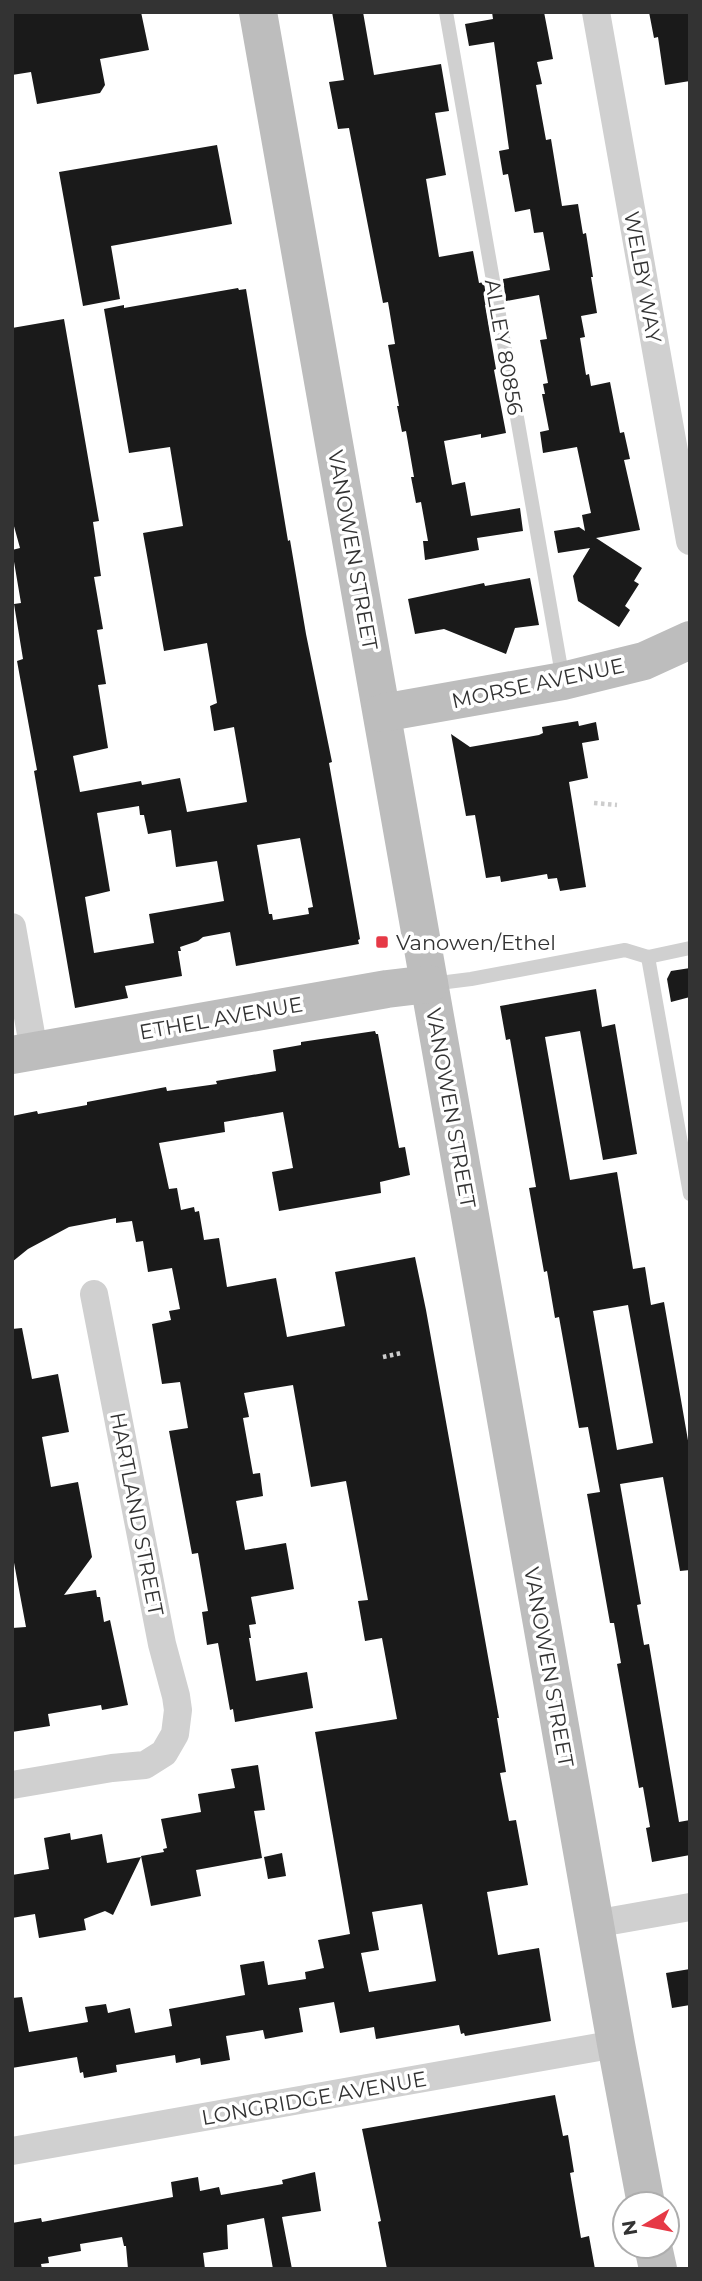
<svg xmlns="http://www.w3.org/2000/svg" width="702" height="2281" font-family="Montserrat,sans-serif">
  <style>
    .building { fill: #1a1a1a; fill-rule: evenodd }
    .lines { fill: none; stroke-linecap: round; stroke-linejoin: round }
    .path { stroke: #cdcdcd; stroke-width: 4.5; stroke-dasharray: 3.5 3.5; stroke-linecap: butt }
    .lane { stroke: #d0d0d0; stroke-width: 14 }
    .street { stroke: #d0d0d0; stroke-width: 28 }
    .secondary { stroke: #bdbdbd; stroke-width: 38 }
    .poi-dot { fill: #e63946; stroke: #fff; stroke-width: 2.5 }
    .labels { text-anchor: middle; dominant-baseline: central; stroke-width: 7; stroke-linejoin: round; paint-order: stroke }
    .street-label { font-size: 21px; fill: #333; stroke: #fff }
    .poi-label { font-size: 21px; fill: #333; stroke: #fff; text-anchor: start }
  </style>
  <rect width="100%" height="100%" fill="#fff"/>
  <g class="building">
    <polygon points="12,12 141,12 149,50 100,59 105,85 100,93 37,104 31,72 12,75"/>
    <polygon points="332,12 363,12 374,75 441,64 449,111 435,113 446,175 426,179 439,257 473,251 479,283 484,282 487,305 485,305 496,369 494,370 506,433 481,438 481,434 444,441 452,485 465,482 471,516 520,508 523,531 477,538 479,550 425,560 423,541 428,541 421,502 416,503 411,477 414,477 406,431 402,432 397,406 399,406 388,345 395,344 388,302 383,303 349,128 338,129 329,82 344,80"/>
    <polygon points="492,12 544,12 553,59 537,62 542,84 536,85 546,140 551,139 562,206 578,204 583,234 586,233 593,277 591,277 597,313 581,316 585,337 580,338 586,375 589,374 591,386 610,382 620,433 624,432 630,459 624,460 640,530 596,538 642,568 634,581 639,584 625,606 630,610 619,627 578,601 573,576 590,548 558,553 554,531 579,527 585,531 582,515 591,513 577,447 543,453 540,432 549,430 542,394 545,394 543,384 548,383 540,340 547,339 539,295 506,301 503,279 550,270 543,232 534,233 530,209 515,212 508,174 503,175 499,151 509,149 494,42 469,46 465,24 493,19"/>
    <polygon points="649,12 690,12 690,81 665,85 658,37 654,38"/>
    <polygon points="217,145 232,224 111,246 120,299 83,306 59,172"/>
    <path d="M238,288L239,290L246,289L288,541L290,540L306,634L332,762L329,763L360,939L358,940L359,944L236,966L230,932L203,937L198,941L180,947L181,951H178L182,976L125,986L128,998L75,1008L34,771L37,770L17,661L23,659L14,604L21,603L12,550L20,548L12,519V328L64,319L99,521L93,522L101,576L94,577L103,629L97,630L106,684L98,685L108,748L73,756L80,792L141,781L142,785L180,778L187,812L247,802L234,727L214,731L210,706L217,703L207,643L164,651L143,533L183,526L170,447L129,453L104,309L124,305V308ZM139,806L140,815H144L148,834L171,830L176,867L217,861L224,901L149,914L154,943L94,953L85,897L110,891L97,813ZM300,838L313,907L308,908L309,914L273,920L272,914H269L257,845Z"/>
    <polygon points="530,578 539,625 515,628 506,654 444,629 415,634 408,599 484,583 485,586"/>
    <polygon points="578,721 579,726 596,722 599,740 582,743 588,778 569,782 586,887 560,891 557,878 548,879 547,874 501,882 500,876 486,878 475,815 466,816 451,734 470,747 539,735 543,733 542,727"/>
    <polygon points="690,968 690,997 671,1002 667,979 671,971"/>
    <path d="M596,989L602,1027L615,1024L637,1154L603,1160L580,1031L545,1037L570,1180L617,1172L633,1269L645,1267L651,1305L664,1302L690,1452V1570L680,1571L663,1477L620,1484L641,1604L637,1605L644,1645L649,1644L679,1822L690,1820V1855L652,1862L646,1828L650,1827L643,1787L639,1788L617,1664L621,1663L614,1623H610L587,1494L600,1492L588,1427L579,1428L559,1317L555,1318L547,1271L544,1272L529,1188L536,1187L510,1039L506,1040L500,1006ZM628,1305L653,1443L617,1450L593,1311Z"/>
    <path d="M375,1031L376,1034H378L399,1148L405,1147L410,1175L380,1182L381,1193L279,1211L272,1172L293,1168L283,1112L224,1122L225,1132L159,1143L169,1189L177,1188L181,1210L194,1207L195,1212L199,1211L204,1240L219,1238L227,1287L276,1278L287,1337L345,1326L335,1272L415,1257L426,1310L499,1718H497L506,1772L500,1773L509,1821L516,1820L528,1885L487,1892L498,1955L539,1948L551,2021L465,2036L464,2033L461,2034L459,2025L376,2039L374,2027L340,2033L334,2002L299,2008L303,2032L265,2039L263,2030L226,2036L230,2060L201,2065L200,2058L176,2063L175,2055L116,2065L117,2072L84,2078L83,2072L80,2073L77,2057L12,2068V1998L22,1997L29,2032L88,2022L85,2007L106,2004L108,2013L130,2008L135,2033L172,2026L169,2009L245,1995L240,1965L264,1961L268,1985L306,1979L305,1972L324,1968L318,1940L350,1934L315,1732L397,1719L382,1638L365,1641L358,1601L368,1600L346,1481L311,1487L293,1385L244,1393L249,1417L243,1418L253,1474L260,1473L263,1496L236,1501L245,1550L286,1543L294,1589L251,1597L256,1624L249,1625L251,1638H249L256,1681L307,1672L313,1708L235,1722L233,1709L230,1710L218,1643L207,1645L202,1612L208,1611L198,1553L192,1554L169,1431L188,1428L180,1382L162,1384L152,1324L171,1320L169,1311L180,1309L172,1268L148,1272L143,1241L136,1242L132,1221L116,1223V1218L69,1227L28,1249L12,1262V1116L37,1111L38,1114L87,1105V1102L166,1087L167,1091L217,1084L216,1081L276,1071L273,1050L301,1045V1042ZM422,1904L436,1981L369,1992L361,1953L379,1950L372,1912Z"/>
    <polygon points="22,1328 32,1379 58,1374 69,1432 42,1437 51,1487 78,1482 92,1557 64,1595 96,1590 97,1597 100,1597 104,1622 110,1620 128,1705 102,1710 101,1705 48,1714 50,1726 12,1732 12,1628 26,1627 12,1552 12,1329"/>
    <polygon points="258,1765 265,1810 254,1811 262,1858 196,1870 201,1896 151,1906 141,1856 164,1852 163,1849 167,1848 161,1819 201,1812 198,1794 235,1788 231,1769"/>
    <polygon points="70,1833 71,1840 102,1834 107,1863 141,1857 113,1915 105,1911 84,1919 86,1930 39,1938 35,1914 12,1918 12,1875 49,1869 44,1838"/>
    <polygon points="282,1853 286,1876 268,1879 264,1857"/>
    <polygon points="690,1969 690,2005 672,2008 666,1973"/>
    <polygon points="555,2095 563,2136 568,2135 574,2172 570,2173 581,2238 589,2236 595,2269 387,2269 378,2222 381,2221 362,2129"/>
    <polygon points="315,2172 321,2211 282,2217 292,2269 273,2269 264,2218 227,2225 228,2249 203,2253 205,2269 128,2269 126,2246 124,2246 122,2237 80,2244 81,2251 48,2257 49,2263 41,2264 42,2269 12,2269 12,2223 41,2218 42,2222 173,2197 171,2182 198,2177 200,2191 219,2187 221,2195 283,2184 282,2180"/>
  </g>
  <g class="lines">
    <g class="path">
      <polyline points="594,803 617,805"/>
      <polyline points="383,1357 401,1353"/>
    </g>
    <g class="lane">
      <polyline points="446,12 563,680"/>
      <polyline points="648,957 690,1194"/>
      <polyline points="431,984 471,979 625,950 648,957 690,948"/>
    </g>
    <g class="street">
      <polyline points="596,12 690,541"/>
      <polyline points="12,927 34,1051"/>
      <polyline points="12,1785 112,1768 145,1765 164,1753 175,1734 178,1710 176,1696 162,1644 94,1294"/>
      <polyline points="594,1924 690,1907"/>
      <polyline points="12,2151 616,2044"/>
    </g>
    <g class="secondary">
      <polyline points="258,12 616,2044 646,2204"/>
      <polyline points="382,713 563,681 644,661 690,640"/>
      <polyline points="12,1055 387,989 429,984"/>
      <polyline points="653,2246 658,2269"/>
    </g>
  </g>
  <rect class="poi-dot" x="375" y="935" width="14" height="14" rx="3.5"/>
  <g class="labels">
    <g class="street-label">
      <text transform="translate(643 277) rotate(80)">WELBY WAY</text>
      <text transform="translate(504 347) rotate(80)">ALLEY 80856</text>
      <text transform="translate(353 550) rotate(80)">VANOWEN STREET</text>
      <text transform="translate(538 683) rotate(-12)">MORSE AVENUE</text>
      <text transform="translate(221 1018) rotate(-10)">ETHEL AVENUE</text>
      <text transform="translate(451 1108) rotate(80)">VANOWEN STREET</text>
      <text transform="translate(137 1514) rotate(79)">HARTLAND STREET</text>
      <text transform="translate(549 1667) rotate(80)">VANOWEN STREET</text>
      <text transform="translate(314 2098) rotate(-10)">LONGRIDGE AVENUE</text>
    </g>
    <g class="poi-label">
      <text x="396" y="942">Vanowen/Ethel</text>
    </g>
  </g>
  <rect width="702" height="2281" fill="none" stroke="#333333" stroke-width="28"/>
  <g transform="translate(646 2225) rotate(260)"><circle r="33" fill="#ffffff" stroke="#adadad" stroke-width="2"/>
  <path d="M0-5L12 26L0 18L-12 26Z" fill="#e63946"/>
  <text y="-10" font-size="19" font-weight="bold" text-anchor="middle" fill="#333333">N</text>
  </g>
</svg>
